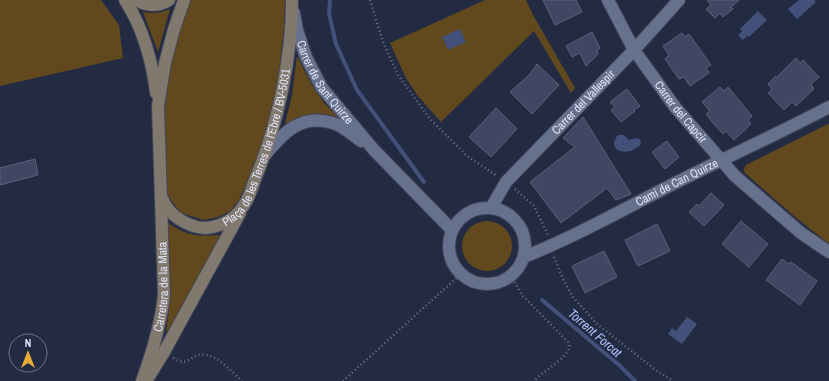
<svg xmlns="http://www.w3.org/2000/svg" width="829" height="381" font-family="'Archivo Narrow',sans-serif">
  <style>
    .green { fill: #62491d }
    .water { fill: #43507a }
    .lines { fill: none; stroke-linecap: round; stroke-linejoin: round }
    .stream { stroke: #43507a; stroke-width: 4 }
    .building { fill: #3f4762; stroke: #58627d }
    .street-casing { stroke: #3f455a; stroke-width: 14 }
    .secondary-casing { stroke: #3f455a; stroke-width: 14 }
    .path { stroke: #6e758a; stroke-width: 2.5; stroke-dasharray: 1 3; stroke-linecap: butt }
    .street { stroke: #67718d; stroke-width: 12 }
    .secondary { stroke: #81786e; stroke-width: 12 }
    .labels { text-anchor: middle; dominant-baseline: central; stroke-width: 4; stroke-linejoin: round; paint-order: stroke }
    .street-label { font-size: 12px; fill: #dfe5f5; stroke: #232b43 }
    .water-label { font-size: 13px; font-style: italic; fill: #b2c5fd; stroke: #232b43 }
  </style>
  <rect width="100%" height="100%" fill="#232b43"/>
  <g class="green">
    <polygon points="0,0 101,0 119,25 123,58 0,86"/>
    <polygon points="190,0 285,0 284,27 279,73 270,116 256,161 239,200 230,211 218,217 204,220 181,213 172,202 166,191 164,123 167,80 178,36"/>
    <polygon points="485,0 526,0 533,15 575,88 571,93 534,31 441,122 417,95 406,78 390,43"/>
    <path d="M170,9L158,52L143,12C153,14 160,13 170,9Z"/>
    <path d="M297,56L312,85L324,103L340,119C319,113 304,116 285,124L292,95Z"/>
    <path d="M828,124H829V244L794,216L745,173C743,170 744,168 746,165Z"/>
    <circle cx="487" cy="246" r="25"/>
    <path d="M168,223C190,237 195,236 221,235L180,311L166,333L169,309Z"/>
  </g>
  <g class="water">
    <polygon points="799,0 814,0 816,2 797,19 788,9"/>
    <polygon points="758,11 767,20 749,37 747,36 743,40 738,35 742,31 740,29"/>
    <polygon points="460,29 466,42 448,50 442,37"/>
    <path d="M618,135H624L627,138L628,140C633,139 641,135 641,144C628,159 605,150 618,135Z"/>
    <polygon points="687,317 697,324 682,344 668,334 672,328 676,331"/>
  </g>
  <g class="lines">
    <g class="stream">
      <polyline points="330,0 329,14 336,44 357,90 424,182"/>
      <polyline points="542,300 619,365 635,381"/>
    </g>
  </g>
  <g class="building">
    <polygon points="543,0 576,0 582,12 555,25"/>
    <polygon points="707,0 739,0 731,7 733,9 723,17 720,13 715,18 706,9 711,5"/>
    <polygon points="592,32 600,48 597,50 598,54 586,66 580,53 572,57 566,46"/>
    <polygon points="682,33 685,37 689,34 711,65 706,68 709,73 690,86 684,77 679,79 665,59 669,55 663,46"/>
    <polygon points="796,58 800,63 803,60 819,77 811,84 814,89 796,106 792,102 784,110 768,93 772,89 768,84 776,76 777,77"/>
    <polygon points="537,64 559,85 532,114 510,92 530,74"/>
    <polygon points="720,87 724,91 728,87 752,116 748,120 751,124 734,140 726,131 723,134 713,123 706,114 710,111 702,102"/>
    <polygon points="627,89 640,106 634,110 635,111 621,122 611,110 615,107 610,102"/>
    <polygon points="496,108 517,129 491,157 469,137"/>
    <polygon points="583,117 631,194 616,200 607,188 561,223 530,182 575,147 563,138"/>
    <polygon points="667,141 679,157 665,169 652,152"/>
    <polygon points="35,159 38,175 0,185 0,168"/>
    <polygon points="711,193 724,205 704,226 689,212 697,204 699,206"/>
    <polygon points="741,221 768,244 749,267 722,244"/>
    <polygon points="657,224 670,251 638,266 625,240"/>
    <polygon points="604,251 617,277 585,293 572,266"/>
    <polygon points="782,259 789,264 791,262 817,281 800,305 766,280"/>
  </g>
  <g class="lines">
    <g class="street-casing">
      <g id="street">
        <path id="s1" d="M608,0L634,50L675,107L735,176L801,233L829,252"/>
        <path id="s2" d="M294,13L297,30L306,57L322,88L374,150L452,230"/>
        <path d="M265,155C283,133 301,113 333,123C343,126 353,135 361,141"/>
        <circle cx="487" cy="246" r="38"/>
        <path id="s3" d="M491,208L506,182L634,50L679,0"/>
        <path id="s4" d="M524,257C579,235 631,205 685,178C733,154 782,132 829,107"/>
      </g>
    </g>
    <g class="secondary-casing">
      <g id="secondary">
        <path d="M125,0C143,28 152,60 156,93"/>
        <path d="M137,0C147,7 160,6 169,0"/>
        <path id="s5" d="M162,198C167,213 182,223 197,227C215,231 235,220 244,205C250,197 252,186 256,177C278,124 292,57 292,0"/>
        <polyline points="148,378 164,352 240,213"/>
        <path id="s6" d="M142,381C152,353 161,325 164,295L158,106L165,63L174,29L184,0"/>
      </g>
    </g>
    <g class="path">
      <polyline points="370,0 383,42 398,75 430,119 467,156 497,176"/>
      <polyline points="515,189 534,206 548,235"/>
      <polyline points="554,257 563,279 573,297 597,324 657,371 673,381"/>
      <path d="M511,275L522,295L568,342C569,344 570,346 569,348C567,358 542,372 534,381"/>
      <path d="M173,358C190,369 191,351 207,355C220,358 232,372 242,381"/>
      <polyline points="343,381 461,274"/>
    </g>
    <use href="#street" class="street"/>
    <use href="#secondary" class="secondary"/>
  </g>
  <g class="labels">
    <g class="street-label">
      <text stroke="none"><textPath href="#s2" startOffset="77">Carrer de Sant Quirze</textPath></text>
      <text stroke="none"><textPath href="#s3" startOffset="141">Carrer del Vallespir</textPath></text>
      <text stroke="none"><textPath href="#s1" startOffset="134">Carrer del Capcir</textPath></text>
      <text stroke="none"><textPath href="#s5" startOffset="160">Plaça de les Terres de l'Ebre / BV-5031</textPath></text>
      <text stroke="none"><textPath href="#s4" startOffset="170">Camí de Can Quirze</textPath></text>
      <text stroke="none"><textPath href="#s6" startOffset="97">Carretera de la Mata</textPath></text>
    </g>
    <g class="water-label">
      <text transform="translate(595 333) rotate(41)">Torrent Forcat</text>
    </g>
  </g>
  <g transform="translate(28 353)"><circle r="19" fill="#232b43" stroke="#6e758a"/>
  <path d="M0-3L7 15L0 10L-7 15Z" fill="#e9ab38"/>
  <text y="-6" font-size="11" font-weight="bold" text-anchor="middle" fill="#dfe5f5">N</text>
  </g>
</svg>
